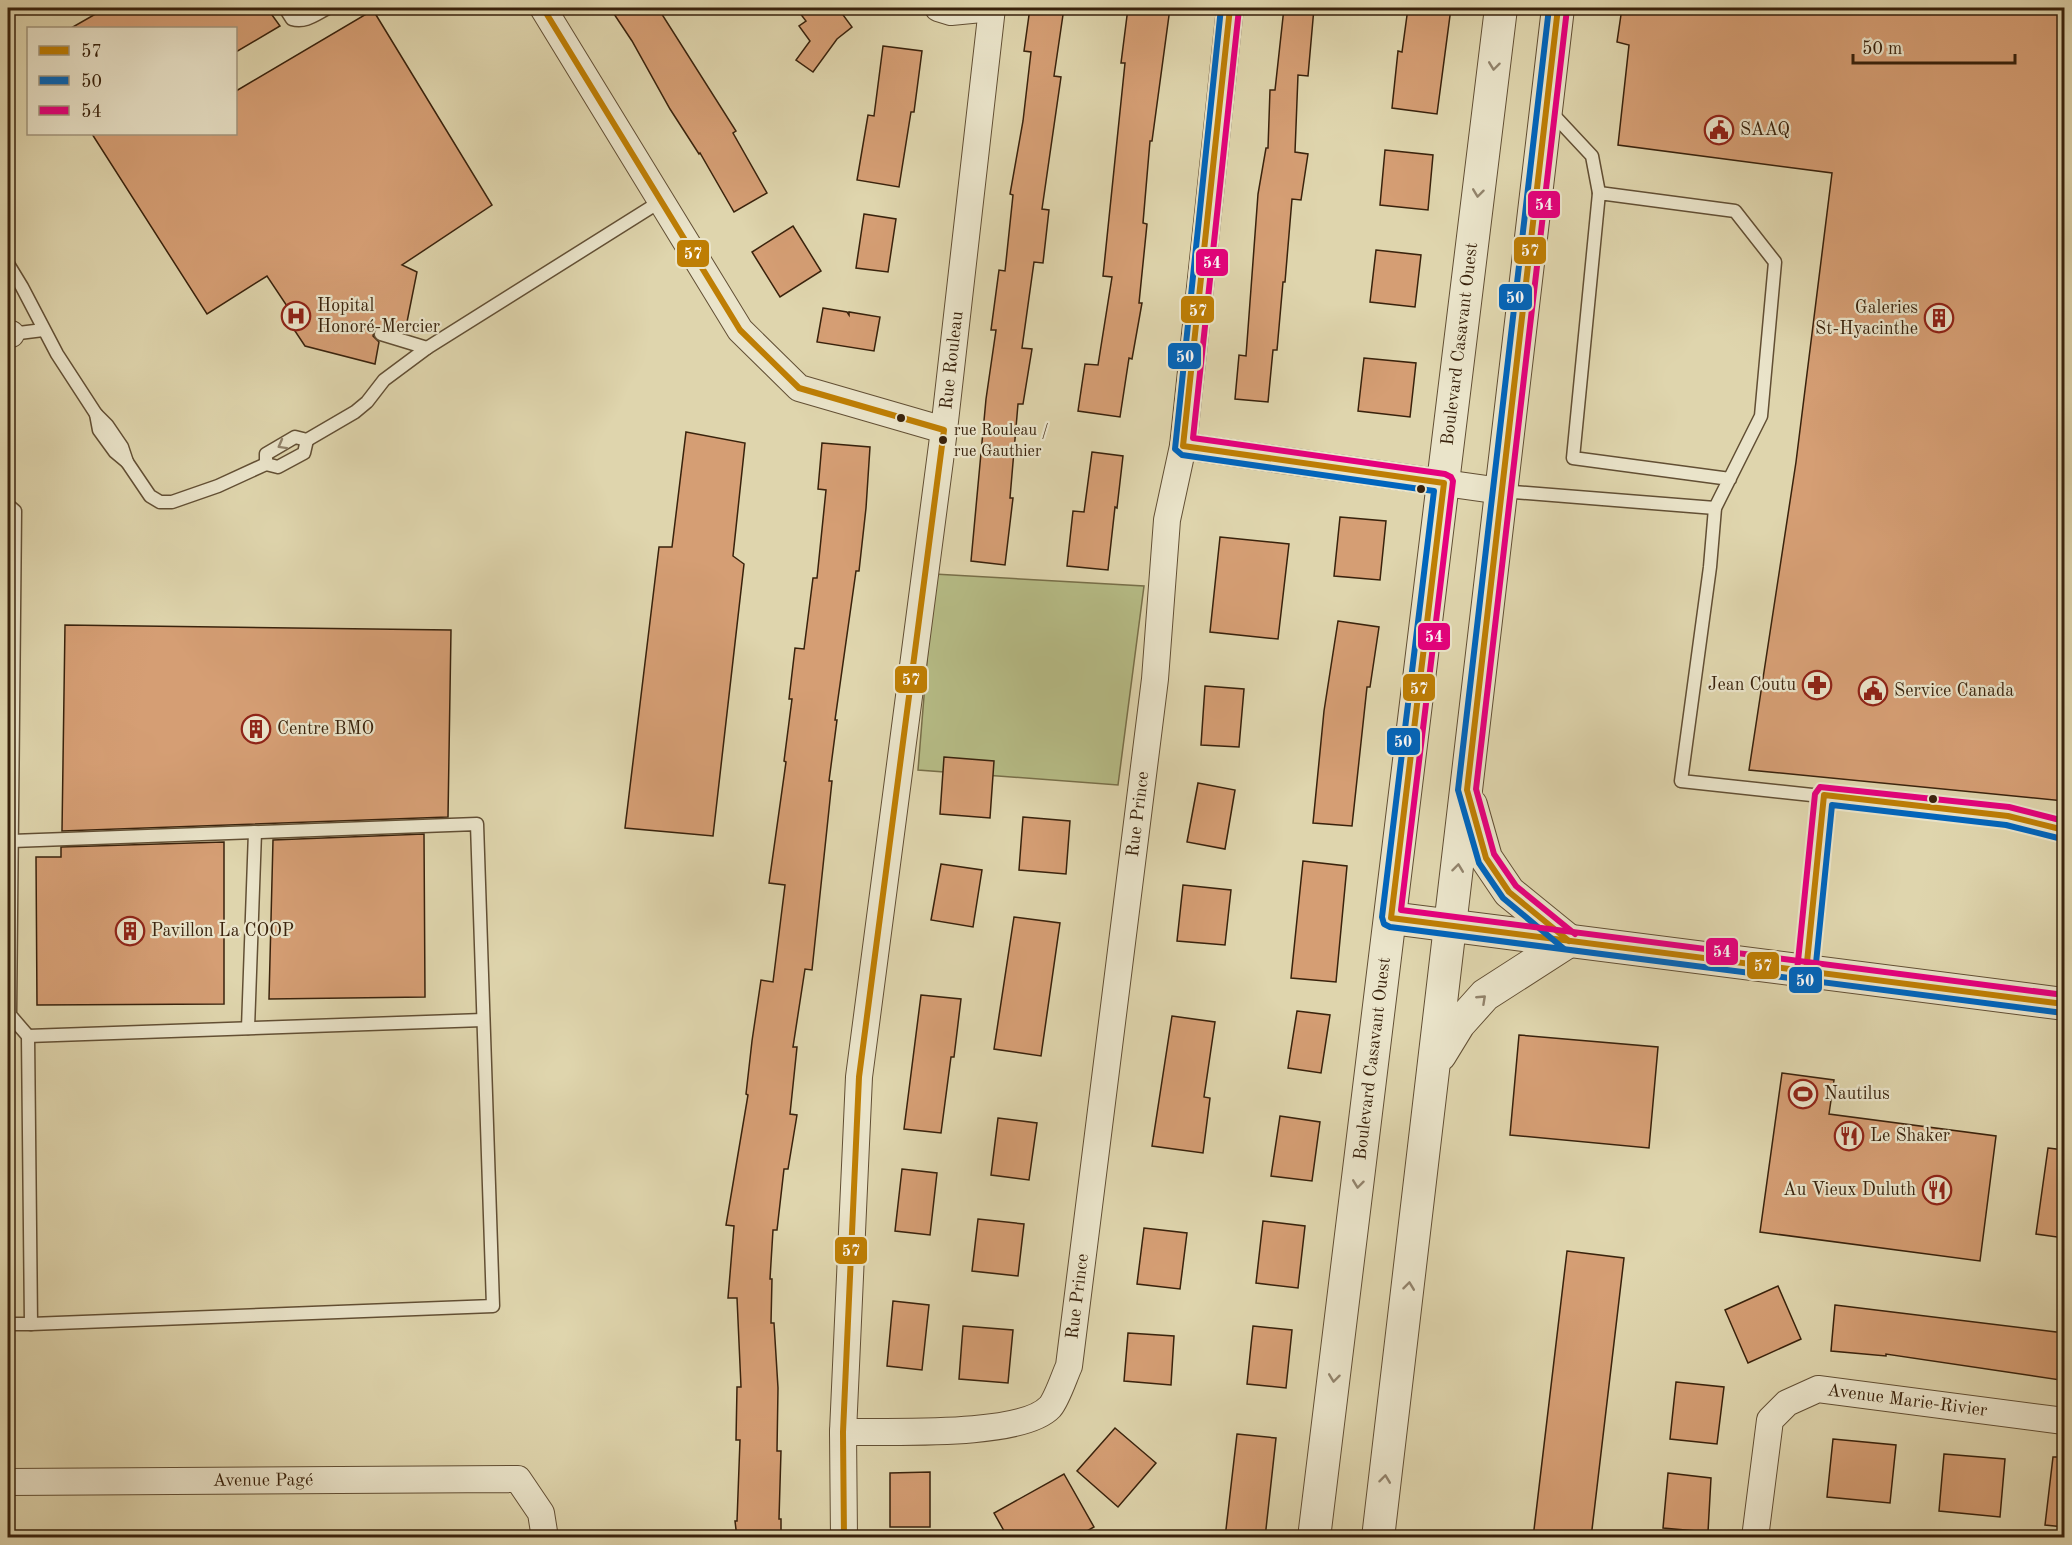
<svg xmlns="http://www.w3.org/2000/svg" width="2072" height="1545" font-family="'Old Standard TT',serif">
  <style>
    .green { fill: #b6bc86; stroke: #786f49; stroke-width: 1.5 }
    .building { fill: #d59e74; stroke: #39220c; stroke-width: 1.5 }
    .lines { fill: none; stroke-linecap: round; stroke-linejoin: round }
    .service-casing { stroke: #624f34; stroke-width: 15 }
    .minor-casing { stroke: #624f34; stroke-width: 28 }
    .tertiary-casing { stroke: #624f34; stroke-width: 34 }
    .service { stroke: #eae4ca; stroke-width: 12 }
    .minor { stroke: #eae4ca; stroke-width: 26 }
    .tertiary { stroke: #eae4ca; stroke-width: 32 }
    .bus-1-casing { stroke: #eae4ca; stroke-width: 10 }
    .bus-2-casing { stroke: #eae4ca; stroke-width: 10 }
    .bus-3-casing { stroke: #eae4ca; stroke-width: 10 }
    .bus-1 { stroke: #be7e04; stroke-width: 6 }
    .bus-2 { stroke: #0065bd; stroke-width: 6 }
    .bus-3 { stroke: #e5007d; stroke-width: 6 }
    .oneway { stroke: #92836b }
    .bus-dot { fill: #39220c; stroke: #eae4ca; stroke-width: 2 }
    .labels { text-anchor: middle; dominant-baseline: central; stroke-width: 4.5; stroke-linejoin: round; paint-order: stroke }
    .bus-label { font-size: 16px; fill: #39220c; stroke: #eae4ca; text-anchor: start }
    .poi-label { font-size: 18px; fill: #39220c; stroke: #eae4ca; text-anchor: start }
    .street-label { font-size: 18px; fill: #39220c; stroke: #eae4ca }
    .line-badge { stroke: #eae4ca; stroke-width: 2 }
    .badge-label { font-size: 16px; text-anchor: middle; font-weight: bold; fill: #fff }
  </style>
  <rect width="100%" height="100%" fill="#dfd5ad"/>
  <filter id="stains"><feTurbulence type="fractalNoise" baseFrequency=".00333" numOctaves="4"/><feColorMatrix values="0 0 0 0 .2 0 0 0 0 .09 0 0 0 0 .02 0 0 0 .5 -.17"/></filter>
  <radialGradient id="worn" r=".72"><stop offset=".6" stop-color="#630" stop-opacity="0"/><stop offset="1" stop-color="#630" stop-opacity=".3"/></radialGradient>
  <polygon class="green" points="934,574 1144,586 1118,785 918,770"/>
  <g class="building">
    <polygon points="106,8 267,8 280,26 236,52 236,28 71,28"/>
    <polygon points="610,8 658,8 736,131 733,133 767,193 734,212 700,153 699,154 670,109 632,41"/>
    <polygon points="796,8 838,8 852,27 837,39 813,72 796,60 810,41 799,26 806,21"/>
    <polygon points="1030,8 1064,8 1054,76 1061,77 1042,209 1049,210 1043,263 1034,262 1022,348 1032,349 1023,404 1018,404 1010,498 1013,498 1005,565 971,561 986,399 996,330 991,330 999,270 1005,271 1013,195 1010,194 1023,121 1031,52 1024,51"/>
    <polygon points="1128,8 1170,8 1152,141 1150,141 1143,223 1147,224 1139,303 1142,303 1132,359 1129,358 1120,417 1078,411 1085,364 1098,365 1112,277 1103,276 1125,63 1121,63"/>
    <polygon points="1284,8 1314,8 1308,76 1298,75 1295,152 1308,154 1301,200 1292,199 1285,282 1283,282 1277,350 1273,350 1268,402 1235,399 1239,355 1246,356 1258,194 1266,148 1268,148 1270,90 1275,90"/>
    <polygon points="1408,8 1451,8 1437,114 1392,108 1398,51 1402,52"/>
    <polygon points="1622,8 2064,8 2064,801 1749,770 1796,462 1832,173 1618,145 1629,45 1617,42"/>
    <polygon points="373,10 492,205 402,265 417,272 406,327 384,321 383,326 375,328 373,336 379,342 375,364 305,346 287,319 293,315 267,276 207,314 92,134 236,134 236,91"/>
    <polygon points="883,46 922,51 914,112 911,112 899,187 857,180 868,115 874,116"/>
    <polygon points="1385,150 1433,155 1428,210 1380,205"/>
    <polygon points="864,214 896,219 888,272 856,268"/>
    <polygon points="793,226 821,271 780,297 752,252"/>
    <polygon points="1376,250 1421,255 1415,307 1370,302"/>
    <polygon points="823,308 847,312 849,315 849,312 880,317 874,351 817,342"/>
    <polygon points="1364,358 1416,363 1410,417 1358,411"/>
    <polygon points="686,432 745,443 733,556 744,564 713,836 625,828 659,547 672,547"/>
    <polygon points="822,443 870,447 866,508 859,571 856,571 835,720 837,720 829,781 832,781 812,970 805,969 793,1047 797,1047 790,1114 797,1115 788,1169 784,1169 777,1230 773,1230 770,1279 772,1279 771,1323 774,1323 778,1388 777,1451 781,1451 779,1519 781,1519 781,1538 737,1538 735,1521 737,1521 740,1440 736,1440 737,1387 741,1387 737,1298 728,1298 734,1226 726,1225 748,1095 746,1094 752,1041 761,980 773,982 785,885 769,883 786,762 784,761 792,699 789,699 795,648 804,649 813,578 817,578 826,490 818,489"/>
    <polygon points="1092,452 1123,456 1117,508 1115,507 1108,570 1067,566 1073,511 1084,512"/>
    <polygon points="1340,517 1386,521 1380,580 1334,576"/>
    <polygon points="1220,537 1289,544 1278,639 1210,632"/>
    <polygon points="1338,621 1379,627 1370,687 1367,687 1352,826 1313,823 1324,711"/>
    <polygon points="65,625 451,630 448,817 62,831"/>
    <polygon points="1205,686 1244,689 1239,747 1201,745"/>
    <polygon points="944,757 994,761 990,818 940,814"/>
    <polygon points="1198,783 1235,790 1225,849 1187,842"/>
    <polygon points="1023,817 1070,821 1066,874 1019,870"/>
    <polygon points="424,834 425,997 269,999 273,840"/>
    <polygon points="224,842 224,1004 37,1005 36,857 61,857 61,847"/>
    <polygon points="1303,861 1347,866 1336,982 1291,978"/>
    <polygon points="941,864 982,870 973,927 931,920"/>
    <polygon points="1183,885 1231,890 1225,945 1177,941"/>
    <polygon points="1014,917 1060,923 1041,1056 994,1049"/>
    <polygon points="921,995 961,999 954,1057 951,1057 941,1133 904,1129"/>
    <polygon points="1297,1011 1330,1015 1321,1073 1288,1068"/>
    <polygon points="1172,1016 1215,1022 1204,1097 1210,1098 1203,1153 1152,1146"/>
    <polygon points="1519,1035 1658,1047 1649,1148 1510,1135"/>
    <polygon points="1782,1073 1834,1080 1829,1114 1996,1136 1980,1261 1760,1232"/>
    <polygon points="1280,1116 1320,1122 1312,1181 1271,1176"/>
    <polygon points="998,1118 1037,1123 1029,1180 991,1175"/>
    <polygon points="2048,1148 2064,1150 2064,1238 2036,1234"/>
    <polygon points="902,1169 937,1173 930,1235 895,1231"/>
    <polygon points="978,1219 1024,1224 1018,1276 972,1271"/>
    <polygon points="1263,1221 1305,1226 1298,1288 1256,1283"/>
    <polygon points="1144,1228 1187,1233 1180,1289 1137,1284"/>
    <polygon points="1567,1251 1624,1258 1591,1538 1533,1538"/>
    <polygon points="1778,1286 1801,1339 1748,1363 1725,1310"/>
    <polygon points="893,1301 929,1305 922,1370 887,1366"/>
    <polygon points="1835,1305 2064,1333 2060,1380 1886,1354 1886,1356 1831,1351"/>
    <polygon points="963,1326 1013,1330 1008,1383 959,1379"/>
    <polygon points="1253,1326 1292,1330 1286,1388 1247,1384"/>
    <polygon points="1128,1333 1174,1336 1171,1385 1124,1381"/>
    <polygon points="1676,1382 1724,1387 1717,1444 1670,1439"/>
    <polygon points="1115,1428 1156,1463 1118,1507 1077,1471"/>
    <polygon points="1237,1434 1276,1438 1265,1538 1225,1538"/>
    <polygon points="1833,1439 1896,1445 1890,1503 1827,1497"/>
    <polygon points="1944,1454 2005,1459 2000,1517 1939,1511"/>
    <polygon points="2053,1457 2064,1457 2064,1527 2045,1525"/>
    <polygon points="930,1472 930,1527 890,1527 890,1473"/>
    <polygon points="1668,1473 1711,1478 1708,1532 1663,1528"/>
    <polygon points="1064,1474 1094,1527 1075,1538 1008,1538 994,1513"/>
  </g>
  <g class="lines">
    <g class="service-casing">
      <g id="service">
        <path d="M285,8L292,19C306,23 316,14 328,8"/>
        <polyline points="1549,110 1592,156 1599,193"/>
        <polyline points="8,264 22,287 57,354 96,414 107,425 122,447 127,462"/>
        <polyline points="11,334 43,330"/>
        <polyline points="381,334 427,348"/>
        <polyline points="96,414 99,430 115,452 127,462 150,496 160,502 172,502 218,486 266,464 278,467 304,453 307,440"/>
        <polyline points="266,464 266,454 295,437 307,440 355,412 367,402 384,380 427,348 661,201"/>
        <polyline points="1730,479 1573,458 1599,193 1735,211 1775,262 1761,416 1715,508 1710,567 1681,781 2008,816 2064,830"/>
        <polyline points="1501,491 1715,508"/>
        <polyline points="8,505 15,511 10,1015 28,1036 31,1324 8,1324"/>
        <polyline points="12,841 477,824 493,1306 31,1324"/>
        <polyline points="1806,970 1824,795"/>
        <polyline points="248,1028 255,832"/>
        <polyline points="28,1036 483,1020"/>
      </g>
    </g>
    <g class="minor-casing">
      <g id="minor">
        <polyline points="543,8 740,330 799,388 944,430"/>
        <polyline points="938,8 951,12 992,8"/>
        <polyline points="8,334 11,334"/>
        <polyline points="1183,446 1501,491"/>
        <path id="s1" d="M843,1432C887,1431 1021,1438 1050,1407C1057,1399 1064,1377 1069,1366L1155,679L1167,520L1183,446L1230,8"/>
        <path id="s2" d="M8,1482L518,1479L541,1513L545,1538"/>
        <path id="s3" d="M844,1538L843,1432L859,1077L944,430L992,8"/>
        <path id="s4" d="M1755,1538L1770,1420L1787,1403L1818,1389L2064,1421"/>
      </g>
    </g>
    <g class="tertiary-casing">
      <g id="tertiary">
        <polyline points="1471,805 1486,858 1509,892 1568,940"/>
        <polyline points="1391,918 2064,1004"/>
        <polyline points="1440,1055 1459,1024 1485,995 1569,941"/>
        <path id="s5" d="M1314,1538L1501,8"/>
        <polyline points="1378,1538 1558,8"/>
      </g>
    </g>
    <use href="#service" class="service"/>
    <use href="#minor" class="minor"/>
    <use href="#tertiary" class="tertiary"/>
    <g class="bus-1-casing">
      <g id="bus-1">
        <polyline points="543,8 740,330 799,388 944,430 859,1077 843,1432 844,1538"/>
        <polyline points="1230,8 1183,446 1444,483 1391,918 2064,1004"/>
        <polyline points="1558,8 1467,790 1486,858 1509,892 1569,941"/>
        <polyline points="1806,972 1824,795 2008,816 2064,830"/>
      </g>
    </g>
    <g class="bus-2-casing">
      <g id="bus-2">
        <polyline points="1221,8 1175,449 1182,455 1434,491 1382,917 1384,924 1390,927 2063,1013"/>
        <polyline points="1549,8 1458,790 1479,863 1503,898 1563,948"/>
        <polyline points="1815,973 1832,805 2006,825 2062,839"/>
      </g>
    </g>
    <g class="bus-3-casing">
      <g id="bus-3">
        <polyline points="1239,9 1193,438 1445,474 1451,477 1453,481 1401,910 2064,995"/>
        <polyline points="1567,9 1476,789 1494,854 1516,886 1575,934"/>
        <polyline points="1797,971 1815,794 1820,787 2009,807 2064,821"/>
      </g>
    </g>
    <use href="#bus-1" class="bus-1"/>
    <use href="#bus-2" class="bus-2"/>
    <use href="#bus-3" class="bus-3"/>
  </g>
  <defs><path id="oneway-chevron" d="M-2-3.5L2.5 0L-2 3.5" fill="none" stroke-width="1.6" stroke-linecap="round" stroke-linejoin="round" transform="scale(1.5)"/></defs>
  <g class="oneway">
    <use href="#oneway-chevron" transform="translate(1494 66) rotate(97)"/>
    <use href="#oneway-chevron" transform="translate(1478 193) rotate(97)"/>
    <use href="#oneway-chevron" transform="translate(282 445) rotate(151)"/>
    <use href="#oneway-chevron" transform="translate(1458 868) rotate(-83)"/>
    <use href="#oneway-chevron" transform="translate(1482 999) rotate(-43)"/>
    <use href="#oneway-chevron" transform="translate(1358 1184) rotate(97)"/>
    <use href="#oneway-chevron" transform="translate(1409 1286) rotate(-83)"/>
    <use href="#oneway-chevron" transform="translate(1334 1378) rotate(97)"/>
    <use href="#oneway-chevron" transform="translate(1385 1479) rotate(-83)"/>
  </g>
  <defs>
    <g id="civic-ring" transform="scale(1.5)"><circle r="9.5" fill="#eae4ca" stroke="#8f2418" stroke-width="1.5"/><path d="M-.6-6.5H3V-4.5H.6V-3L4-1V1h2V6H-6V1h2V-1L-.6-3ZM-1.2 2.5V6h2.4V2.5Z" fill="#8f2418"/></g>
    <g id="hospital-ring" transform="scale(1.5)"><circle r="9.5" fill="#eae4ca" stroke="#8f2418" stroke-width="1.5"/><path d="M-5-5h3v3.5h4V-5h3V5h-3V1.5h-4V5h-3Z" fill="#8f2418"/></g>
    <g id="building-ring" transform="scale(1.5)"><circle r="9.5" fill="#eae4ca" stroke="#8f2418" stroke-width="1.5"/><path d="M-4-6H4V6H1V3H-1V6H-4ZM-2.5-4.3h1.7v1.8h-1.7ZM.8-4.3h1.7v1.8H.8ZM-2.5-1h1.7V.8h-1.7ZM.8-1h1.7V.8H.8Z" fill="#8f2418"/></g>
    <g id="pharmacy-ring" transform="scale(1.5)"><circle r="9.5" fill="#eae4ca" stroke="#8f2418" stroke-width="1.5"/><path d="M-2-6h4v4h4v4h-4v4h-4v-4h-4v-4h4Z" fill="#8f2418"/></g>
    <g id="stadium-ring" transform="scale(1.5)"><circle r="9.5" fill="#eae4ca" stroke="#8f2418" stroke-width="1.5"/><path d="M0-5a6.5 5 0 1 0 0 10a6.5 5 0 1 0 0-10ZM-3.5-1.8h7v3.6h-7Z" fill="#8f2418"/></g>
    <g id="restaurant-ring" transform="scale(1.5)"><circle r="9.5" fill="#eae4ca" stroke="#8f2418" stroke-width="1.5"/><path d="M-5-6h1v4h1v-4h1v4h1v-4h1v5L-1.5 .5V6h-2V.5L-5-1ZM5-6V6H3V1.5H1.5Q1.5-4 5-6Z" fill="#8f2418"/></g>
  </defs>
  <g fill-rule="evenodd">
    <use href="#civic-ring" x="1719" y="130"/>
    <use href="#hospital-ring" x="296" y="316"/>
    <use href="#building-ring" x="1939" y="318"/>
    <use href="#pharmacy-ring" x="1817" y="685"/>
    <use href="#civic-ring" x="1873" y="691"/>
    <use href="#building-ring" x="256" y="729"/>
    <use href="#building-ring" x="130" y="931"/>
    <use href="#stadium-ring" x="1803" y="1094"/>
    <use href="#restaurant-ring" x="1849" y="1136"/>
    <use href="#restaurant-ring" x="1937" y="1190"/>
  </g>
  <g class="bus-dot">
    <circle cx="901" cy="418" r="5"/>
    <circle cx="943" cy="440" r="5"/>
    <circle cx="1421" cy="489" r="5"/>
    <circle cx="1933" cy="799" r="5"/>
  </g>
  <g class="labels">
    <g class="bus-label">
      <text x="954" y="431">rue Rouleau /<tspan x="954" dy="21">rue Gauthier</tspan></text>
    </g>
    <g class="poi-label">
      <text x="1740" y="130">SAAQ</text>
      <text x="317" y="306">Hopital<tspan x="317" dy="21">Honoré-Mercier</tspan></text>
      <text x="1918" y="308" text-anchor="end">Galeries<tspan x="1918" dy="21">St-Hyacinthe</tspan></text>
      <text x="1796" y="685" text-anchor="end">Jean Coutu</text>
      <text x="1894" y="691">Service Canada</text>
      <text x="277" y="729">Centre BMO</text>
      <text x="151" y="931">Pavillon La COOP</text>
      <text x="1824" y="1094">Nautilus</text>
      <text x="1870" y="1136">Le Shaker</text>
      <text x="1916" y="1190" text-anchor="end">Au Vieux Duluth</text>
    </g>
    <g class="street-label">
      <text stroke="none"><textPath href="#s5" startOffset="1203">Boulevard Casavant Ouest</textPath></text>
      <text stroke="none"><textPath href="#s3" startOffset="1184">Rue Rouleau</textPath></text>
      <text stroke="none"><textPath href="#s1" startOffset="813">Rue Prince</textPath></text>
      <text stroke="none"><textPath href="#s5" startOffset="483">Boulevard Casavant Ouest</textPath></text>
      <text stroke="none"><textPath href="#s1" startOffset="327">Rue Prince</textPath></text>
      <text stroke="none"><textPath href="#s4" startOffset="267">Avenue Marie-Rivier</textPath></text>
      <text stroke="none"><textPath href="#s2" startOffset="255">Avenue Pagé</textPath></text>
    </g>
  </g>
  <g class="line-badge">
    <rect x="1527" y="190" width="34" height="29" rx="6" fill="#e5007d"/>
    <rect x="1513" y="236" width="34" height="29" rx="6" fill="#be7e04"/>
    <rect x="676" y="239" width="34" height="29" rx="6" fill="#be7e04"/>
    <rect x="1195" y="248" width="34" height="29" rx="6" fill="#e5007d"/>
    <rect x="1498" y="283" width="35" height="28" rx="6" fill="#0065bd"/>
    <rect x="1180" y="295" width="35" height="29" rx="6" fill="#be7e04"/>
    <rect x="1167" y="342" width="35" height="28" rx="6" fill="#0065bd"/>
    <rect x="1417" y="622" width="34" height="29" rx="6" fill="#e5007d"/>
    <rect x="894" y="665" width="34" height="29" rx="6" fill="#be7e04"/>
    <rect x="1402" y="673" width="34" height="29" rx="6" fill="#be7e04"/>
    <rect x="1386" y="727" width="35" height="29" rx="6" fill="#0065bd"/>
    <rect x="1705" y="937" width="34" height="29" rx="6" fill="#e5007d"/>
    <rect x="1746" y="951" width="34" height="29" rx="6" fill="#be7e04"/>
    <rect x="1788" y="966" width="35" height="28" rx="6" fill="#0065bd"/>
    <rect x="834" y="1236" width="34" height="29" rx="6" fill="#be7e04"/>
  </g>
  <g class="badge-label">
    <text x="1544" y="210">54</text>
    <text x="1530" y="256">57</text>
    <text x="693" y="259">57</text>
    <text x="1212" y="268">54</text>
    <text x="1515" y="303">50</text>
    <text x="1198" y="316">57</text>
    <text x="1185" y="362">50</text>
    <text x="1434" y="642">54</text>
    <text x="911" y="685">57</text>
    <text x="1419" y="694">57</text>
    <text x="1403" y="747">50</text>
    <text x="1722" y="957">54</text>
    <text x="1763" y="971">57</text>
    <text x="1805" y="986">50</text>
    <text x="851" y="1256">57</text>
  </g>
  <rect width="2072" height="1545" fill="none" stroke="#dfd5ad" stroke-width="30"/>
  <rect x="9" y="9" width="2054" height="1527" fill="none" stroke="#39220c" stroke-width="3"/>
  <rect x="15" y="15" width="2042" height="1515" fill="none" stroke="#39220c" stroke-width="1.5"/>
  <rect x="27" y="27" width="210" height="108" fill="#eae4ca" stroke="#a3967e" stroke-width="1.5"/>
  <rect x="39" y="46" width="30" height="9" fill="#be7e04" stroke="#a3967e" stroke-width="1.5"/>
  <text x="81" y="57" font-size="18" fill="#39220c">57</text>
  <rect x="39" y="76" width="30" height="9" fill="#0065bd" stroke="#a3967e" stroke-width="1.5"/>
  <text x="81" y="87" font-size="18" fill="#39220c">50</text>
  <rect x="39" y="106" width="30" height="9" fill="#e5007d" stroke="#a3967e" stroke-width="1.5"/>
  <text x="81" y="117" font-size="18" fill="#39220c">54</text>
  <path d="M1853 54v9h162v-9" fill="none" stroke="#39220c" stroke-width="3"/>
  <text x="1862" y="54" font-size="18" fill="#39220c" stroke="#eae4ca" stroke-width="4.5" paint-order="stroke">50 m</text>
  <rect width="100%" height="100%" filter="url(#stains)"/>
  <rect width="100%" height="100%" fill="url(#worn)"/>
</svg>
